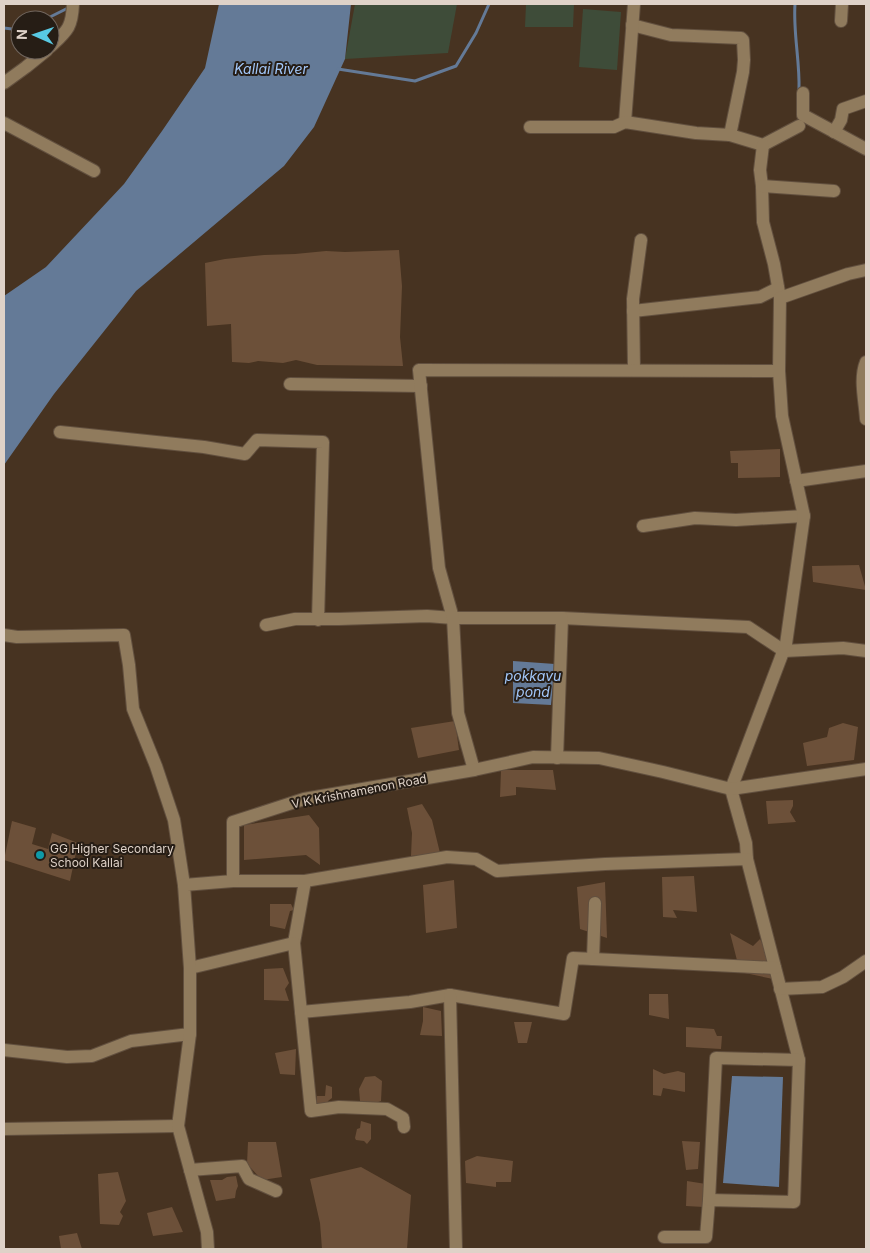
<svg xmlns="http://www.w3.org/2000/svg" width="870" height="1253" font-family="Inter,sans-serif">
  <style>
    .green { fill: #3e4c39 }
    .water { fill: #647a97 }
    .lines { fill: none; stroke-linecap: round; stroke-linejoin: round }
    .stream { stroke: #647a97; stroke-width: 3 }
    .building { fill: #6c5039 }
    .minor-casing { stroke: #62503f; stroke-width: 14 }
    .minor { stroke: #907b5d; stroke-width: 12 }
    .culture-dot { fill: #0f9aa8; stroke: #261d15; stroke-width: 2 }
    .labels { text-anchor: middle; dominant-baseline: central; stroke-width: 4; stroke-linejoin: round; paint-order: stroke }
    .street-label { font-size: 12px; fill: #dfd2c8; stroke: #261d15 }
    .poi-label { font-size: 12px; fill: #dfd2c8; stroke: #261d15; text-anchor: start }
    .water-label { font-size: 14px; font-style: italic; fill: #a2c7f9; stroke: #261d15 }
  </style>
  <rect width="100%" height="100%" fill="#473321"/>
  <g class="green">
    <polygon points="355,4 457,4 448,53 345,59"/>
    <polygon points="526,4 574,4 573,27 525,27"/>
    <polygon points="583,9 621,12 617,70 579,67"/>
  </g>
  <g class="water">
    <polygon points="219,4 351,4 345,59 314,127 284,166 136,291 54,394 4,465 4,296 46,267 124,184 162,131 205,68"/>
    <polygon points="513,661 555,664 551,705 513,703"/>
    <polygon points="732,1076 783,1077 779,1187 723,1183"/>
  </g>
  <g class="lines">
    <g class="stream">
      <path d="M795,4C793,33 800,61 799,90"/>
      <polyline points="44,20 68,8"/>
      <polyline points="4,28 20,30"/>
      <polyline points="338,69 415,81 456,66 476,33 489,4"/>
    </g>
  </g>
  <g class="building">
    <polygon points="399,250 402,286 400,337 403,366 317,365 296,360 283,363 258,361 249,363 232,362 231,324 207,326 205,263 225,259 264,255 295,254 326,251 345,252"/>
    <polygon points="780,449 780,477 738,478 738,463 731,463 730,451"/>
    <polygon points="859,565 866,590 813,582 812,566"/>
    <polygon points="455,721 459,750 418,758 411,728"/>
    <polygon points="843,723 858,727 854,760 807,766 803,743 827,737 829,728"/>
    <polygon points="501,770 553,770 556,790 516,787 516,795 500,797"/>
    <polygon points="793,800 793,806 790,812 796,822 768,824 766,801"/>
    <polygon points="422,804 432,820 440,853 411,856 412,833 407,808"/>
    <polygon points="309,815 319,828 320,865 306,855 244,860 244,825"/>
    <polygon points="12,821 36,828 32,844 48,849 52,833 78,843 70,881 4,860"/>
    <polygon points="694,876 697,912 673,910 677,918 663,917 662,877"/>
    <polygon points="454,880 457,928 426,933 423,885"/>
    <polygon points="605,882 607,938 580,929 577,887"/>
    <polygon points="270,904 291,904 294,910 290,911 285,929 270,926"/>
    <polygon points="730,933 753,946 760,939 767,952 773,979 740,972"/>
    <polygon points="283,968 289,983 285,989 289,1001 264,1000 264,969"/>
    <polygon points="649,994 668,994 669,1019 649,1015"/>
    <polygon points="423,1007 441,1011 442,1036 420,1035 423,1021"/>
    <polygon points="514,1022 532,1022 527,1043 518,1043"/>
    <polygon points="686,1027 714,1029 717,1036 722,1036 721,1049 686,1047"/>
    <polygon points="296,1049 295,1075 280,1074 275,1053"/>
    <polygon points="653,1069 664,1074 678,1071 685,1073 685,1092 663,1088 661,1096 653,1095"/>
    <polygon points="375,1076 382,1081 381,1101 367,1106 360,1101 359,1089 365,1077"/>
    <polygon points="326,1085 332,1087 332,1098 328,1101 327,1104 317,1104 317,1096 325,1096"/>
    <polygon points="361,1121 371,1124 371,1139 367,1144 364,1141 356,1140 355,1138 357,1129 360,1128"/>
    <polygon points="682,1141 700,1142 698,1169 686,1170"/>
    <polygon points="248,1142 276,1142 282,1177 262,1180 247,1164"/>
    <polygon points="477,1156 513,1161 511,1182 496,1182 496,1187 466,1183 465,1161"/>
    <polygon points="361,1167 411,1195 407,1249 322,1249 320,1223 310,1179"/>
    <polygon points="118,1172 126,1201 120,1212 123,1216 119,1225 100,1224 98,1174"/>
    <polygon points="236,1176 238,1186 236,1191 235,1198 216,1201 210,1180 222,1180 227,1177"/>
    <polygon points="687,1181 706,1184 704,1207 686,1206"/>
    <polygon points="172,1207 183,1232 153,1236 147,1213"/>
    <polygon points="77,1233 82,1249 61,1249 59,1236"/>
  </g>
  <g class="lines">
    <g class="minor-casing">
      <g id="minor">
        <polyline points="841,21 842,4"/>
        <polyline points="632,25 671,35 741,38 743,40 744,60 743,72 730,135"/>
        <path d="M50,47C67,31 72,28 73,4"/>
        <polyline points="4,83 26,67 47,50"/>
        <polyline points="803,93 803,115 866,149"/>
        <polyline points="625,122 634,4"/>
        <polyline points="4,123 94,171"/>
        <polyline points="530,127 614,127 625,122 696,133 730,135 763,145 799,126"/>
        <polyline points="834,132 841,120 843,109 866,101"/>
        <polyline points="763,145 760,170 762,186 763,222 774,264 780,298"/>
        <polyline points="762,186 834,191"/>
        <polyline points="633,311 760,297 778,288"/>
        <path d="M866,362C859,379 865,401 866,419"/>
        <polyline points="634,370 633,299 641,240"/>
        <polyline points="290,384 421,386"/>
        <polyline points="60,432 204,447 245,454 257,440 323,442 318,620"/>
        <polyline points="796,481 866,471"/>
        <polyline points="643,526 695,518 736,520 804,516"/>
        <polyline points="562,618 748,627 784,651 843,648 866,651"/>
        <polyline points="266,625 295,619 339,619 427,616 453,618 562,618 557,758"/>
        <polyline points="4,635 17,637 124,635 129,665 133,709 156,766 174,820 184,885"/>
        <polyline points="474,770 458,713 453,618 439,568 419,370 779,371"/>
        <polyline points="747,859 746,843 731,789 786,644 804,516 782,416 779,371 780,298 848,274 866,270"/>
        <polyline points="233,881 305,881 447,857 476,859 497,871 605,864 747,859 799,1060 794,1202 709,1200 706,1237 664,1237"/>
        <polyline points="294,943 305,881"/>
        <polyline points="593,959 595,903"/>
        <polyline points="190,968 294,943 301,1012 410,1002 450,995 564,1014 573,958 775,968"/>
        <polyline points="780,989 822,987 843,977 866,961"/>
        <polyline points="450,995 456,1249"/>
        <polyline points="301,1012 311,1111 339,1107 387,1109 403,1118 404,1127"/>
        <polyline points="4,1050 67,1057 92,1056 131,1041 190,1034"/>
        <polyline points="4,1129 178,1126"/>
        <polyline points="190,1170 242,1166 249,1179 276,1191"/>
        <polyline points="709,1200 716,1058 799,1060"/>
        <polyline points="208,1249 207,1232 178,1126 190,1034 190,968 184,885 233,881 233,822 304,799 474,770 533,757 599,758 663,772 731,789 866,769"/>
      </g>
    </g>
    <use href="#minor" class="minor"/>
  </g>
  <circle class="culture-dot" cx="40" cy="855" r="5"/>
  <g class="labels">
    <g class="street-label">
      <text transform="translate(359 791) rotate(-11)">V K Krishnamenon Road</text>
    </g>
    <g class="poi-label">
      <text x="50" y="848">GG Higher Secondary<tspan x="50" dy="14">School Kallai</tspan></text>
    </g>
    <g class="water-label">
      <text x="271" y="68">Kallai River</text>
      <text x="533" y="675">pokkavu<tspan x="533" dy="16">pond</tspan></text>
    </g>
  </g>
  <rect width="870" height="1253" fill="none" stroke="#dfd2c8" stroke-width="10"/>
  <g transform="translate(35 35) rotate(272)"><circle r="24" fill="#261d15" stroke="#70655d"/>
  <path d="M0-4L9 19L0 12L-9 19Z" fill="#58c9e3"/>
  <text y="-8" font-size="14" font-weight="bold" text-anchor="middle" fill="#dfd2c8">N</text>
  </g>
</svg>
